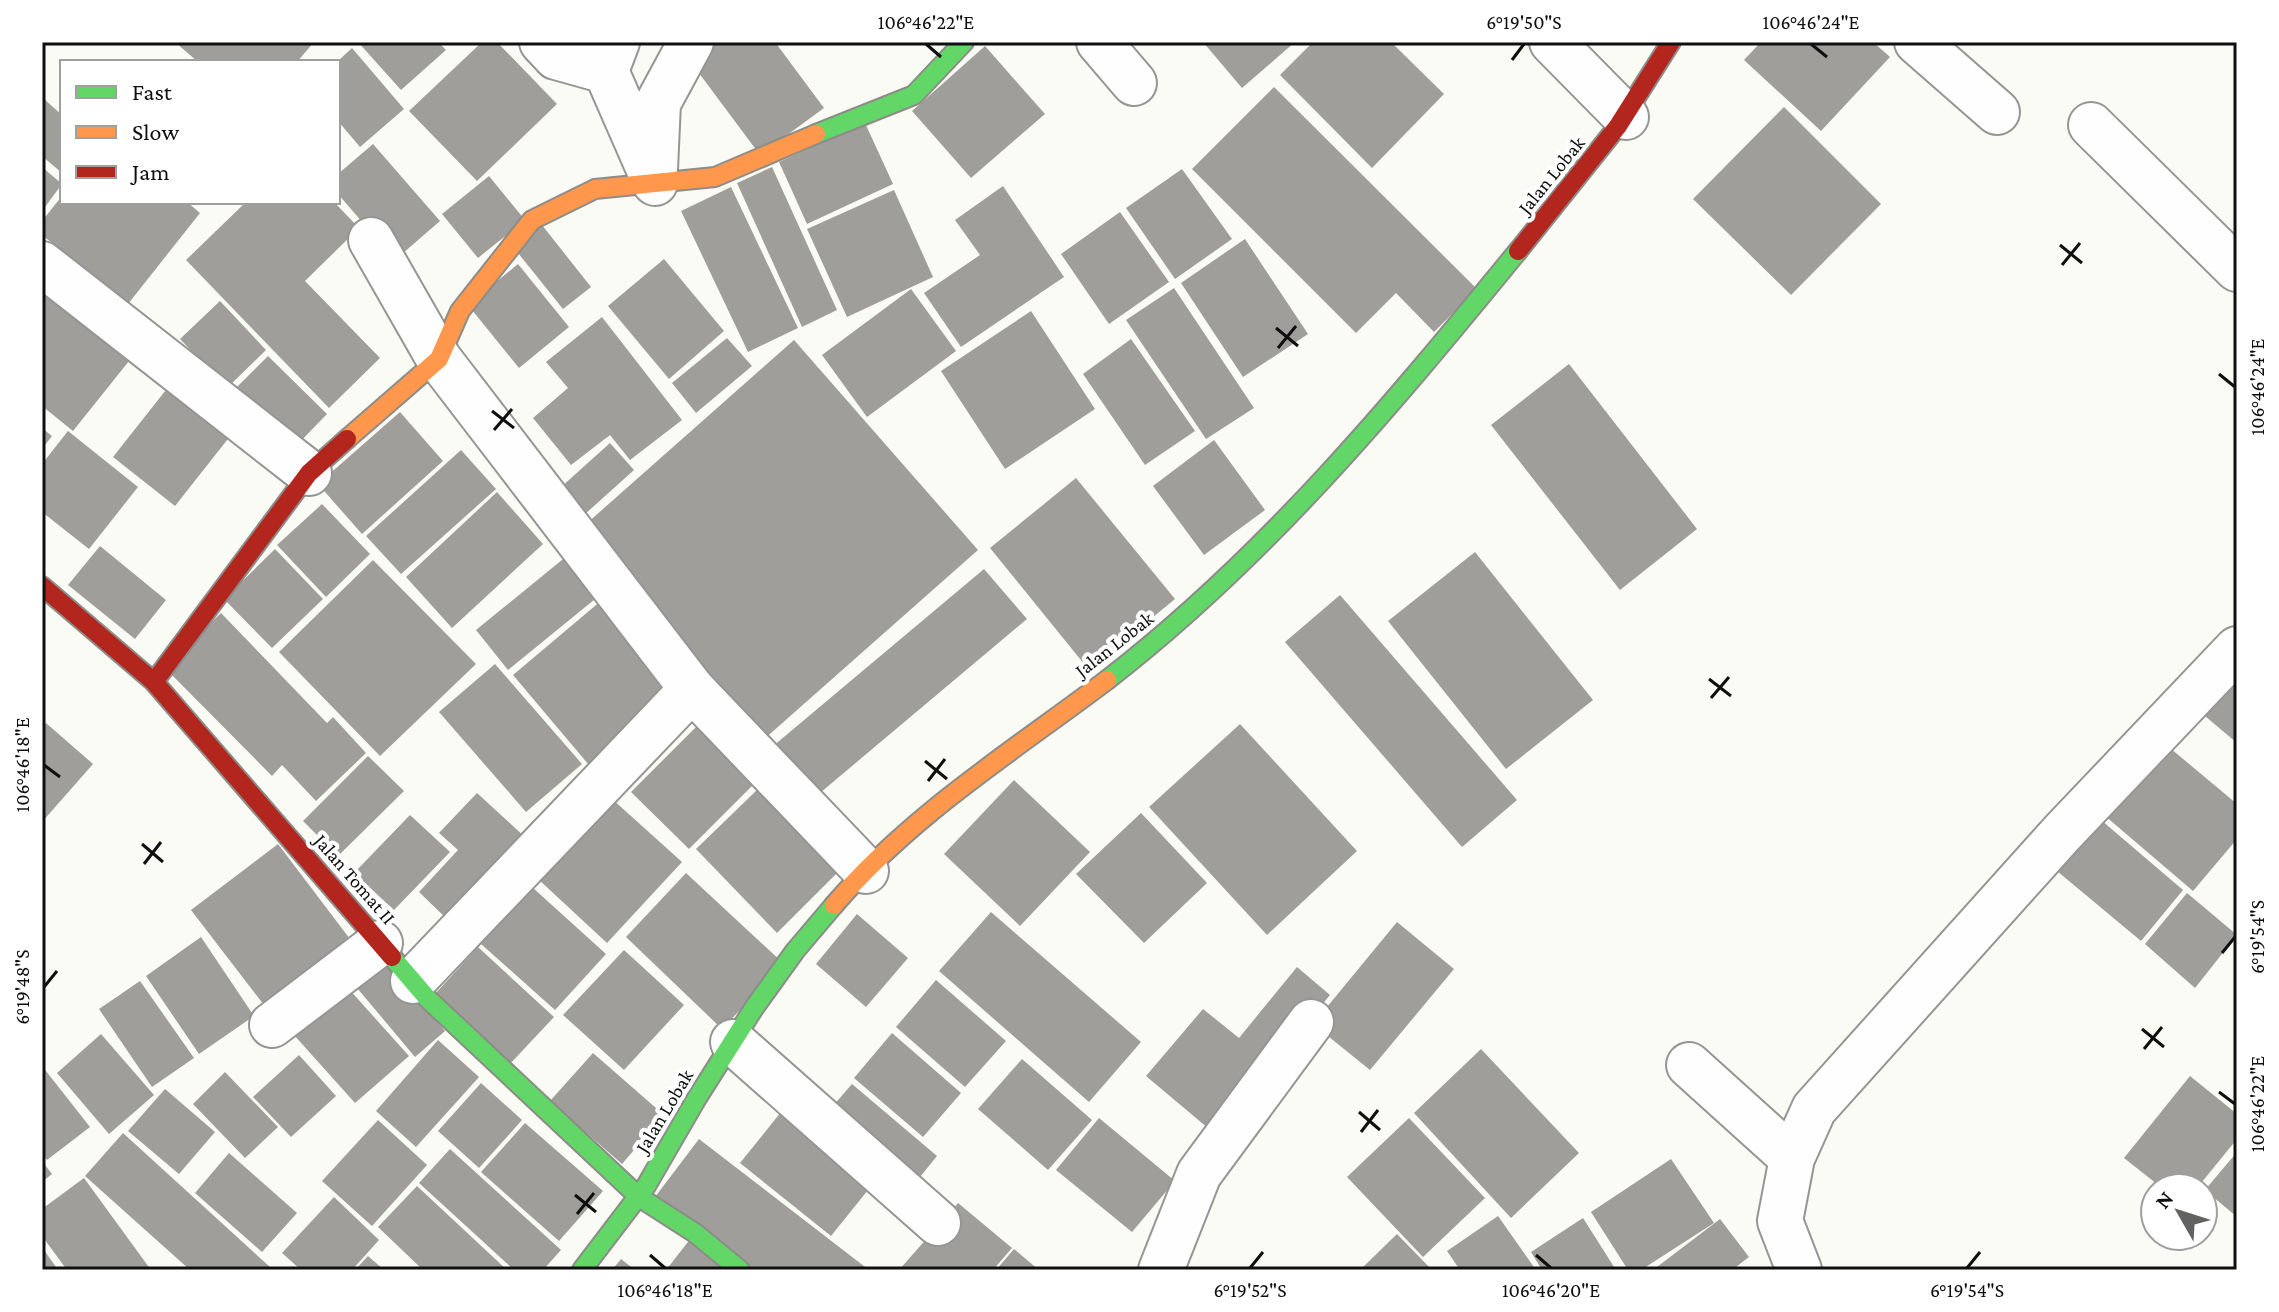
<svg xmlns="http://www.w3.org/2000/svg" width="2279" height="1312" font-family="'Crimson Pro',serif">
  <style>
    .building { fill: #9f9e9a }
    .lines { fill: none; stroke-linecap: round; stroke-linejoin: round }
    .street-casing { stroke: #959593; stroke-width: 48 }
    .fast-casing { stroke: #8c8c89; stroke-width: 22 }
    .slow-casing { stroke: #8c8c89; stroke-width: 22 }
    .jam-casing { stroke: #8c8c89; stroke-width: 22 }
    .street { stroke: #fefefe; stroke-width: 44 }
    .fast { stroke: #63d668; stroke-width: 18 }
    .slow { stroke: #ff974d; stroke-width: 18 }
    .jam { stroke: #b3261e; stroke-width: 18 }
    .ticks { fill: none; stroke: #0f0f0f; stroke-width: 3 }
    .labels { text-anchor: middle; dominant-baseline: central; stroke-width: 8; stroke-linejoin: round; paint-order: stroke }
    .street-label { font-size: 20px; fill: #0f0f0f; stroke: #fff }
    .neatline { fill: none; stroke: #0f0f0f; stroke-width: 3 }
    .ticks-label { font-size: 20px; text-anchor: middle; fill: #0f0f0f }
  </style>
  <rect width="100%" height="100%" fill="#fbfbf5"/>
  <g class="building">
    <polygon points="175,42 314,42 297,62 198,62"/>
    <polygon points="358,42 438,42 446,50 401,90"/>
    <polygon points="482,42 497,42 557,104 477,181 409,111"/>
    <polygon points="707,42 775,42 824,108 760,155 687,57"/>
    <polygon points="1203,42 1295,42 1242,88"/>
    <polygon points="1313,42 1391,42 1444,94 1372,168 1280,75"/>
    <polygon points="1761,42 1873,42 1890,57 1821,131 1744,60"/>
    <polygon points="985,46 1045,114 971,178 912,111"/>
    <polygon points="352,48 404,109 360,147 338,121 338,61"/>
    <polygon points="1274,87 1477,289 1434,332 1396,293 1356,333 1192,169"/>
    <polygon points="44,99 62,115 62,173 42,156"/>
    <polygon points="1784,107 1881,204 1791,295 1693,199"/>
    <polygon points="865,123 893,184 807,224 779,162"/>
    <polygon points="373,144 440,221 395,260 338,194 338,174"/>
    <polygon points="42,167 62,184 42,211"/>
    <polygon points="772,167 837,310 802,327 737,183"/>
    <polygon points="1182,169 1232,239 1175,279 1126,208"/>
    <polygon points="489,176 525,220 478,258 442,214"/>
    <polygon points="1003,186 1064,277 961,347 924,293 980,255 955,220"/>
    <polygon points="731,187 798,328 748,352 681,211"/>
    <polygon points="894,190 933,277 847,317 807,229"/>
    <polygon points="62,196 62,202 187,202 200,213 128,304 42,235 42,221"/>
    <polygon points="246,202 334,202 359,228 305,281 380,358 329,408 186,260"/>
    <polygon points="1120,212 1169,282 1109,324 1061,254"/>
    <polygon points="542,225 591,287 563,309 514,248"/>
    <polygon points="1245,239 1308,334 1243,377 1181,283"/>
    <polygon points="664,259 724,331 669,379 608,306"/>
    <polygon points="518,264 569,327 519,368 468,305"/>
    <polygon points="42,284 133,356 73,431 42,406"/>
    <polygon points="1174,288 1254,408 1206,439 1126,320"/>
    <polygon points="911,289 956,351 867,417 822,355"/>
    <polygon points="220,301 266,350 227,388 180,339"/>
    <polygon points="1031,311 1095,409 1005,469 941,371"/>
    <polygon points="602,317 682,420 630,460 610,435 571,465 533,418 568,388 546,362"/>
    <polygon points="727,338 752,366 696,413 672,383"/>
    <polygon points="1131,339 1195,431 1145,465 1083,374"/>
    <polygon points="794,340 978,550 761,742 577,532"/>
    <polygon points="268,356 327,414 295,447 235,389"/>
    <polygon points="1569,364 1697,529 1620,590 1491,425"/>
    <polygon points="173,381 235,430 175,506 113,457"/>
    <polygon points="400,412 443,461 362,534 318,484"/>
    <polygon points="42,428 52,436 42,449"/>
    <polygon points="68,431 138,487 89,549 42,512 42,464"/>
    <polygon points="1214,440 1265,510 1204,555 1153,486"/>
    <polygon points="610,443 634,470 584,515 560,488"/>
    <polygon points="461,450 496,489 401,574 366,536"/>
    <polygon points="1076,478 1175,599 1089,670 990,548"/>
    <polygon points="497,492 543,544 452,628 406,577"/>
    <polygon points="322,504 370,554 326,597 277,545"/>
    <polygon points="100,546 166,600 135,639 68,585"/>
    <polygon points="275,549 323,599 272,648 224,599"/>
    <polygon points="1475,552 1593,700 1506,769 1388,621"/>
    <polygon points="568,555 600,595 508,670 476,630"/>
    <polygon points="373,560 476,664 380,756 279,652"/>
    <polygon points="984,569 1027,619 808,803 766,752"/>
    <polygon points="1340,595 1517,800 1462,847 1285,642"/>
    <polygon points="602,600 678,690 589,765 513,675"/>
    <polygon points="221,613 327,723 333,717 366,753 316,801 282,765 272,776 165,668"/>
    <polygon points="495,664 582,764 526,812 439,712"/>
    <polygon points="2237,667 2237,743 2199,711"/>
    <polygon points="46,723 93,764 42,822 42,727"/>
    <polygon points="1240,724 1357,851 1267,935 1149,807"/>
    <polygon points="696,727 754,784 689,849 631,792"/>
    <polygon points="2164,743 2237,804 2237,839 2193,891 2104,815"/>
    <polygon points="368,756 404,791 338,856 303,821"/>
    <polygon points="1014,780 1090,852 1020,926 944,854"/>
    <polygon points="758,789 839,871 777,933 696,849"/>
    <polygon points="477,793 525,837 448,920 419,892 458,850 439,833"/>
    <polygon points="611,798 682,862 607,943 537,878"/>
    <polygon points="1141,813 1207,883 1144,943 1076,874"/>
    <polygon points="410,815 450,852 394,910 354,873"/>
    <polygon points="2101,820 2183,890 2141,941 2057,871"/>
    <polygon points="278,844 353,943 267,1009 191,910"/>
    <polygon points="686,873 784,964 722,1029 626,937"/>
    <polygon points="532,887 606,954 555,1010 481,944"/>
    <polygon points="2187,893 2237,935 2195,988 2145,944"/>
    <polygon points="991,912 1141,1042 1089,1102 939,971"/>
    <polygon points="857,914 908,958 866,1007 816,964"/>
    <polygon points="1397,922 1454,969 1370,1070 1313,1024"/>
    <polygon points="201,937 254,1016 199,1054 146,976"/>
    <polygon points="478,947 554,1017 509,1065 434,995"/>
    <polygon points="377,950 445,1031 415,1057 347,976"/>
    <polygon points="624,950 684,1005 624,1070 563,1015"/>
    <polygon points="1297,967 1330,995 1215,1134 1146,1076 1203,1009 1239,1038"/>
    <polygon points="339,978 409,1056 355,1103 285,1025"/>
    <polygon points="936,980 1006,1041 965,1087 896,1027"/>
    <polygon points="140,981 194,1058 152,1087 99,1009"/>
    <polygon points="892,1033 961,1093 923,1137 854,1078"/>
    <polygon points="101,1034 154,1095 109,1134 57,1073"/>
    <polygon points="438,1040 479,1077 416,1147 376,1111"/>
    <polygon points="1481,1049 1579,1153 1511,1218 1414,1113"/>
    <polygon points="593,1053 664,1115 622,1164 550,1101"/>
    <polygon points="299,1055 336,1096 291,1137 253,1097"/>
    <polygon points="1022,1059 1092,1120 1048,1170 978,1109"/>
    <polygon points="42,1066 90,1127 47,1160 42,1153"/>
    <polygon points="225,1072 278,1127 245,1158 193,1104"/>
    <polygon points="2190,1076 2237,1114 2237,1139 2197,1188 2162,1188 2124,1158"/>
    <polygon points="481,1083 522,1120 479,1168 438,1131"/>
    <polygon points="852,1084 937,1156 911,1188 825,1115"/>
    <polygon points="165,1089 215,1132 179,1174 128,1131"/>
    <polygon points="781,1112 872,1185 831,1236 740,1163"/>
    <polygon points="1099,1118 1175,1181 1132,1232 1056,1170"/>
    <polygon points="1409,1118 1485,1198 1423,1257 1347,1177"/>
    <polygon points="378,1120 427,1165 372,1226 322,1181"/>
    <polygon points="525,1123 603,1191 559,1241 481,1172"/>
    <polygon points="123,1133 270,1267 267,1270 190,1270 85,1176"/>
    <polygon points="699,1139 869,1270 749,1270 655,1197"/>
    <polygon points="450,1149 561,1250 543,1270 514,1270 419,1183"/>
    <polygon points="2237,1152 2237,1217 2205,1190"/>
    <polygon points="229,1153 297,1213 262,1252 195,1193"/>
    <polygon points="1671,1159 1714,1223 1641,1270 1628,1270 1591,1212"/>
    <polygon points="42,1161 52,1174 42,1182"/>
    <polygon points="84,1178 151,1270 67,1270 42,1236 42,1209"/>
    <polygon points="417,1186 507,1270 423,1270 378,1227"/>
    <polygon points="334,1197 379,1240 352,1270 301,1270 282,1253"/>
    <polygon points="958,1203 1012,1248 993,1270 899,1270"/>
    <polygon points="1498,1216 1536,1270 1460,1270 1447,1251"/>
    <polygon points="1583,1218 1616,1270 1542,1270 1531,1252"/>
    <polygon points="1720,1219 1749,1257 1732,1270 1653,1270"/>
    <polygon points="1397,1234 1432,1270 1360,1270"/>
    <polygon points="691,1238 732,1270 666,1270"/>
    <polygon points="42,1247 58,1270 42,1270"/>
    <polygon points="1014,1249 1039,1270 996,1270"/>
    <polygon points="368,1256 384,1270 355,1270"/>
    <polygon points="621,1259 635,1270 612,1270"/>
  </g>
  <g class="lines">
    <g class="street-casing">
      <g id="street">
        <polyline points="542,42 556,57 606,71"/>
        <polyline points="617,42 606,71 655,183"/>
        <polyline points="1099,42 1134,83"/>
        <polyline points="1552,42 1626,117"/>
        <polyline points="1917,42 1997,112"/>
        <polyline points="2091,125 2237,269"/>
        <polyline points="655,169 658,103 691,42"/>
        <polyline points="371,240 439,359 692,689 866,871"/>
        <polyline points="42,264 309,473"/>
        <polyline points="413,981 692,689"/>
        <polyline points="272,1025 380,943"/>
        <polyline points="733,1042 938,1223"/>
        <polyline points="1689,1065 1792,1158"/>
        <polyline points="1161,1270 1199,1174 1311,1022"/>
        <polyline points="1799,1270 1780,1221 1792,1158 1814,1109 2062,833 2237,649"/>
      </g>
    </g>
    <g class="fast-casing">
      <g id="fast">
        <polyline points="816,134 914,95 964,42"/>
        <path d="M1107,680C1266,557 1392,405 1518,251"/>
        <polyline points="392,957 428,999 639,1197 695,1233 740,1270"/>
        <polyline points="582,1270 646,1186 697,1098 754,1008 795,951 834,905"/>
      </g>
    </g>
    <g class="slow-casing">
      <g id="slow">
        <polyline points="347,439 439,359 460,311 532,220 595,189 715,177 816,134"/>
        <path d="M834,905C911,815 1013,751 1107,680"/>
      </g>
    </g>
    <g class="jam-casing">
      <g id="jam">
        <polyline points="1518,251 1618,126 1671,42"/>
        <polyline points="42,586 154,682 392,957"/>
        <polyline points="154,682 309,473 347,439"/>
      </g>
    </g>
    <use href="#street" class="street"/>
    <use href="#fast" class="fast"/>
    <use href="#slow" class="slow"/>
    <use href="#jam" class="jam"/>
  </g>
  <path class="ticks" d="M926,44L941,57M1811,44L1827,57M1512,60L1524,44M2060,245L2082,263M2062,265L2080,243M1276,328L1298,346M1278,348L1296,326M2219,374L2235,387M492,411L514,428M494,430L512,409M1709,679L1731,696M1711,698L1729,677M925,761L947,779M44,765L60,777M928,781L945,759M142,844L163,862M144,864L161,842M2222,953L2235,937M44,987L57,971M2142,1029L2164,1047M2144,1049L2162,1027M2219,1092L2235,1104M1359,1112L1380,1130M1361,1132L1378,1110M575,1195L596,1212M577,1214L594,1193M650,1255L665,1268M1536,1255L1551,1268M1250,1268L1263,1252M1967,1268L1980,1252"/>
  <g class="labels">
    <g class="street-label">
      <text transform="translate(1551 175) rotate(-51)">Jalan Lobak</text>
      <text transform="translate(1114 644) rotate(-38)">Jalan Lobak</text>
      <text transform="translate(355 879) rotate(49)">Jalan Tomat II</text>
      <text transform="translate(664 1111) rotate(-59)">Jalan Lobak</text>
    </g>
  </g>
  <rect width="2279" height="1312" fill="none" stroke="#ffffff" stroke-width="88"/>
  <rect x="60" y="60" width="280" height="144" fill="#ffffff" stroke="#9f9f9f" stroke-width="2"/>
  <rect x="76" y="86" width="40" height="12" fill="#63d668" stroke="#9f9f9f" stroke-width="2"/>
  <text x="132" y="100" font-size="24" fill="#0f0f0f">Fast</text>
  <rect x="76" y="126" width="40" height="12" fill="#ff974d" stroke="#9f9f9f" stroke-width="2"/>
  <text x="132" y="140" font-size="24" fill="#0f0f0f">Slow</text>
  <rect x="76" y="166" width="40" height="12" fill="#b3261e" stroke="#9f9f9f" stroke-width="2"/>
  <text x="132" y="180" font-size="24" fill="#0f0f0f">Jam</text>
  <g transform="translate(2179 1212) rotate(309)"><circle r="38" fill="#ffffff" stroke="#9f9f9f" stroke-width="2"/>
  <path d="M0-6L14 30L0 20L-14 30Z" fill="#626260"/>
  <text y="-12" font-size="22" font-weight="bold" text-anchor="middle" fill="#0f0f0f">N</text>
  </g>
  <rect x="44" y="44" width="2191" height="1224" class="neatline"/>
  <g class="ticks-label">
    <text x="926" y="29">106°46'22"E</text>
    <text x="1524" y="29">6°19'50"S</text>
    <text x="1811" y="29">106°46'24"E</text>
    <text transform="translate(2257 387) rotate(-90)" y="7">106°46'24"E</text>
    <text transform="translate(22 765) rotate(-90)" y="7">106°46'18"E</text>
    <text transform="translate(2257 937) rotate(-90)" y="7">6°19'54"S</text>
    <text transform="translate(22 987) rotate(-90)" y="7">6°19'48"S</text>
    <text transform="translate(2257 1104) rotate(-90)" y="7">106°46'22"E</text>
    <text x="665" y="1297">106°46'18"E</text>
    <text x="1250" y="1297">6°19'52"S</text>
    <text x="1551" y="1297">106°46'20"E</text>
    <text x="1967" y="1297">6°19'54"S</text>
  </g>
</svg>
